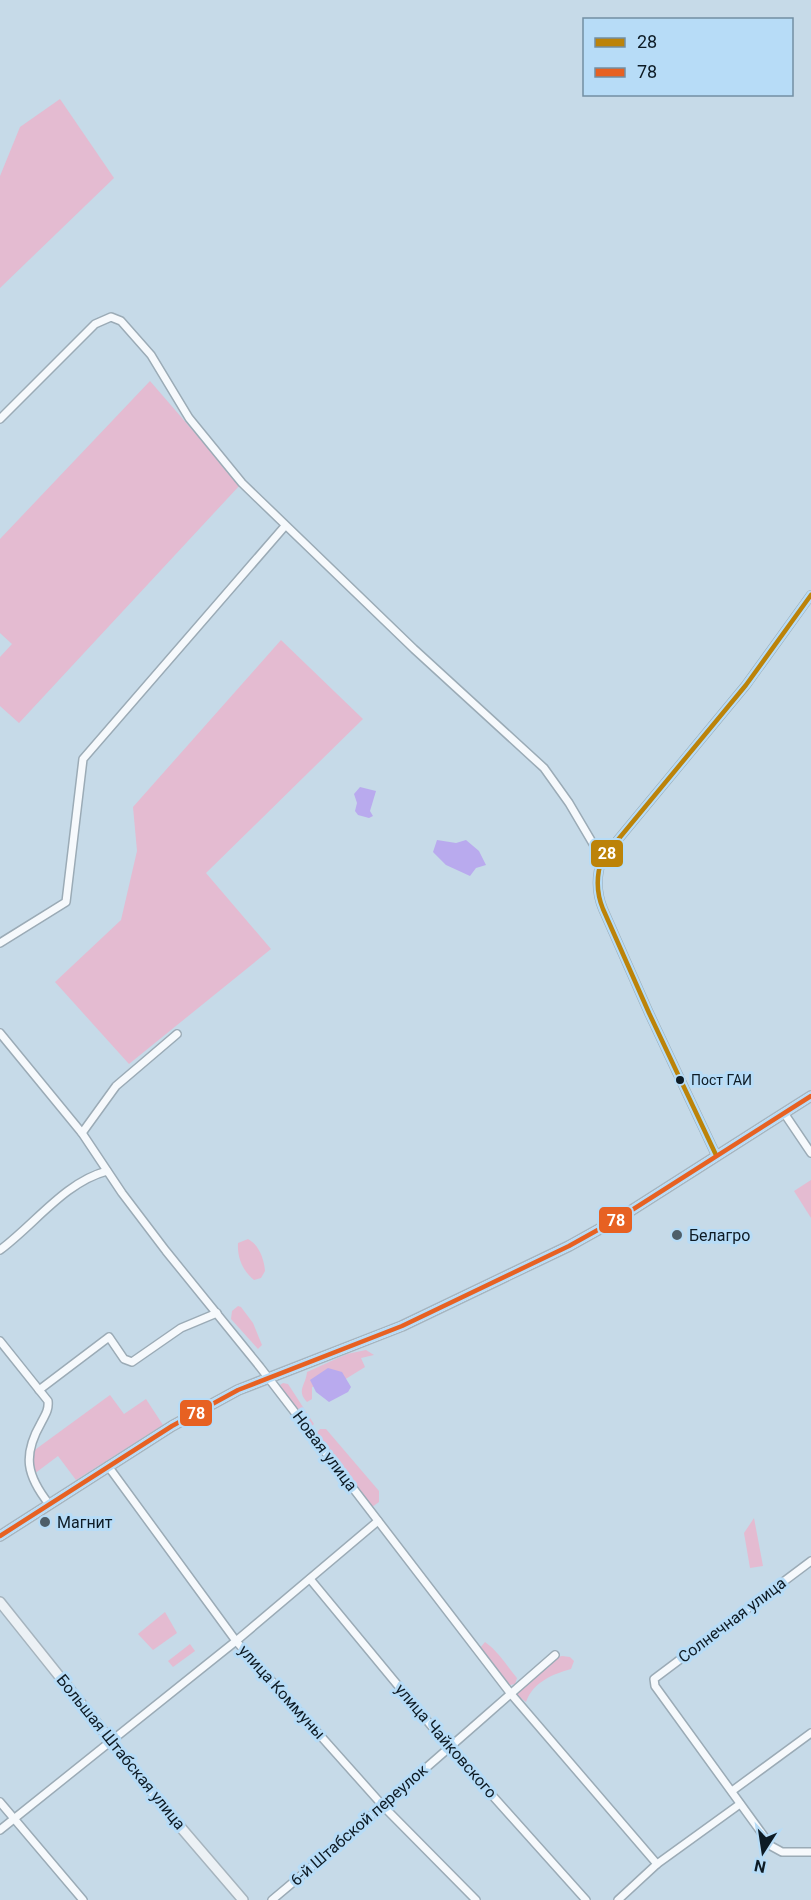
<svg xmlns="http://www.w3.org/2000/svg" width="811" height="1900" font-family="Roboto,sans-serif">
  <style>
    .green { fill: #e4bbd1 }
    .water { fill: #b9aaee }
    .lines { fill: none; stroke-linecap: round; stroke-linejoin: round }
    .minor-casing { stroke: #9babb6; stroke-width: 10 }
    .major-casing { stroke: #a6b4be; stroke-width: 12 }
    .minor { stroke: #f6f9fc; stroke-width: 7 }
    .major { stroke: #ecf1f5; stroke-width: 9 }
    .bus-1-casing { stroke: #b7dcf7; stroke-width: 9 }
    .bus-2-casing { stroke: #b7dcf7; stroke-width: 9 }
    .bus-1 { stroke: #bc8309; stroke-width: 4.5 }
    .bus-2 { stroke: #e76122; stroke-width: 4.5 }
    .bus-dot { fill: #0d1b25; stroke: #b7dcf7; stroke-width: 2 }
    .poi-dot { fill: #4e5e69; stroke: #b7dcf7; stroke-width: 2 }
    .labels { text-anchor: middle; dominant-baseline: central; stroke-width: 6; stroke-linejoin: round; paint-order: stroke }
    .bus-label { font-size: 14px; fill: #0d1b25; stroke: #b7dcf7; text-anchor: start }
    .poi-label { font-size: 16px; fill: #0d1b25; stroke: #b7dcf7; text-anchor: start }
    .street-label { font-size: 16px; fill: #0d1b25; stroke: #b7dcf7 }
    .line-badge { stroke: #b7dcf7; stroke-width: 2 }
    .badge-label { font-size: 16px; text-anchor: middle; font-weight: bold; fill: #fff }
  </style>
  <rect width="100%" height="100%" fill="#c6dae8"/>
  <g class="green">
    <polygon points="60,99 114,178 0,288 0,176 20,127"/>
    <polygon points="150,381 240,485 19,723 0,706 0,657 12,644 0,633 0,539"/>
    <polygon points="281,640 363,719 206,873 271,949 129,1064 55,982 121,920 137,851 133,807"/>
    <polygon points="811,1180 811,1218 794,1191"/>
    <path d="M248,1239C259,1245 264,1259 265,1271L261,1278L254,1280C243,1271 237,1258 238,1243Z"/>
    <polygon points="238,1306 241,1307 253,1323 262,1345 258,1349 231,1319 232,1311"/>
    <path d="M366,1350L374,1355L361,1358L365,1367L344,1380L312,1387V1399L307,1402C296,1390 306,1385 307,1372L347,1354Z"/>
    <polygon points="283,1383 288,1384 314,1424 310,1427 281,1388 280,1385"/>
    <polygon points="110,1395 124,1414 146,1399 163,1425 76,1480 58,1456 34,1474 32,1452"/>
    <polygon points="320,1429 326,1429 379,1491 379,1502 372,1507 316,1434"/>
    <polygon points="754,1518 763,1566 750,1568 744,1533"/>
    <polygon points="165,1612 177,1633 153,1650 138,1634"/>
    <path d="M485,1642C499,1652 506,1665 517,1678L515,1684L510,1685L480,1648Z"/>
    <polygon points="190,1644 195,1651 173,1667 168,1661"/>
    <path d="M562,1656L570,1657L574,1661L571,1669C553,1674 533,1682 526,1702L514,1693L554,1658Z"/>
  </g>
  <g class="water">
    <polygon points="360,787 376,791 370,811 373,816 369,818 358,815 355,811 357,803 354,794"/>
    <polygon points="437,840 456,843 466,840 479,851 486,865 476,868 470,876 446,865 433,852"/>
    <polygon points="328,1368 342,1372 351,1387 348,1392 329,1402 316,1392 310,1380"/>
  </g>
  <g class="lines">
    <g class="minor-casing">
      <g id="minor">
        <polyline points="0,419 95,324 111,317 121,321 151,355 189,418 242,483 414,649 544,768 569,803 602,859"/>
        <polyline points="0,943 66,902 83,759 285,526"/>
        <polyline points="0,1033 82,1133 122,1193 166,1251 260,1367 511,1694 657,1864"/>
        <polyline points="784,1113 811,1153"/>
        <polyline points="82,1133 116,1086 177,1034"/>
        <path d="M716,1155L649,1013L603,909C596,892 596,876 602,859L746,685L811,595"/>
        <path d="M0,1250C35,1224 65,1182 107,1171"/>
        <path d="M0,1341L48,1401C49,1410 45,1415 41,1423C22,1456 27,1476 49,1504"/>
        <polyline points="39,1390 109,1337 124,1359 132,1362 181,1328 217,1313"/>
        <polyline points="108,1466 236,1641 384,1807 476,1900"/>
        <polyline points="811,1561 654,1679 655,1686 771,1846 782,1852 811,1852"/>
        <polyline points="310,1579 448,1746 586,1900"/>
        <polyline points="732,1791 811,1733"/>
        <polyline points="0,1802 83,1900"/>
        <polyline points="0,1830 236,1641 378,1521"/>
        <path d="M272,1900C368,1820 461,1737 555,1655"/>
        <polyline points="618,1900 657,1864 740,1804"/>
      </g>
    </g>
    <g class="major-casing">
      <g id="major">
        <polyline points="0,1536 172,1426 238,1390 402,1326 569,1246 621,1217 811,1096"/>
        <polyline points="0,1602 171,1816 243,1900"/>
      </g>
    </g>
    <use href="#minor" class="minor"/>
    <use href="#major" class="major"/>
    <g class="bus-1-casing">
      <path id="bus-1" d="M716,1155L649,1013L603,909C596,892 596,876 602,859L746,685L811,595"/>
    </g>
    <g class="bus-2-casing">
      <polyline id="bus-2" points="0,1536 172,1426 238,1390 402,1326 569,1246 621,1217 811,1096"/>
    </g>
    <use href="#bus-1" class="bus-1"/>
    <use href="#bus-2" class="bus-2"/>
  </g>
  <circle class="bus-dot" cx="680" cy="1080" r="5"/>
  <g class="poi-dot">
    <circle cx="677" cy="1235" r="6"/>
    <circle cx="45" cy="1522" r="6"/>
  </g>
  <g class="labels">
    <g class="bus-label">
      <text x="691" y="1080">Пост ГАИ</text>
    </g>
    <g class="poi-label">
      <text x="689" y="1235">Белагро</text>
      <text x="57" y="1522">Магнит</text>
    </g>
    <g class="street-label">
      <text transform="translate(325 1451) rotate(53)">Новая улица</text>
      <text transform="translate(732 1620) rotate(-37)">Солнечная улица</text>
      <text transform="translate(282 1692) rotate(48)">улица Коммуны</text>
      <text transform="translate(446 1741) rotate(49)">улица Чайковского</text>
      <text transform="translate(121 1752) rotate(51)">Большая Штабская улица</text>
      <text transform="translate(359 1825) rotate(-41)">6-й Штабской переулок</text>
    </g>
  </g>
  <g class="line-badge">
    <rect x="590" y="839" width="34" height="29" rx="6" fill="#bc8309"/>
    <rect x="598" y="1206" width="35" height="28" rx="6" fill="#e76122"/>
    <rect x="179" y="1399" width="34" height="28" rx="6" fill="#e76122"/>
  </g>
  <g class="badge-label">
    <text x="607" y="859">28</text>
    <text x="616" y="1226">78</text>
    <text x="196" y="1419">78</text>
  </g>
  <rect x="583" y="18" width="210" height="78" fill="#b7dcf7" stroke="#738fa3" stroke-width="1.5"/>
  <rect x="595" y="38" width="30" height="9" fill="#bc8309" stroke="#738fa3" stroke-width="1.5"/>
  <text x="637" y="48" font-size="18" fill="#0d1b25">28</text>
  <rect x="595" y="68" width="30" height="9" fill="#e76122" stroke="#738fa3" stroke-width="1.5"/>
  <text x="637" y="78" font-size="18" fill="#0d1b25">78</text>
  <g transform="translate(763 1852) rotate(192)" stroke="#b7dcf7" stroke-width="4.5" paint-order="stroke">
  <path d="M0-4.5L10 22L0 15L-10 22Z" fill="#0d1b25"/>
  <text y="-9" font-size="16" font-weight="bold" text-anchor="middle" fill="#0d1b25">N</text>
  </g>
</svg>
